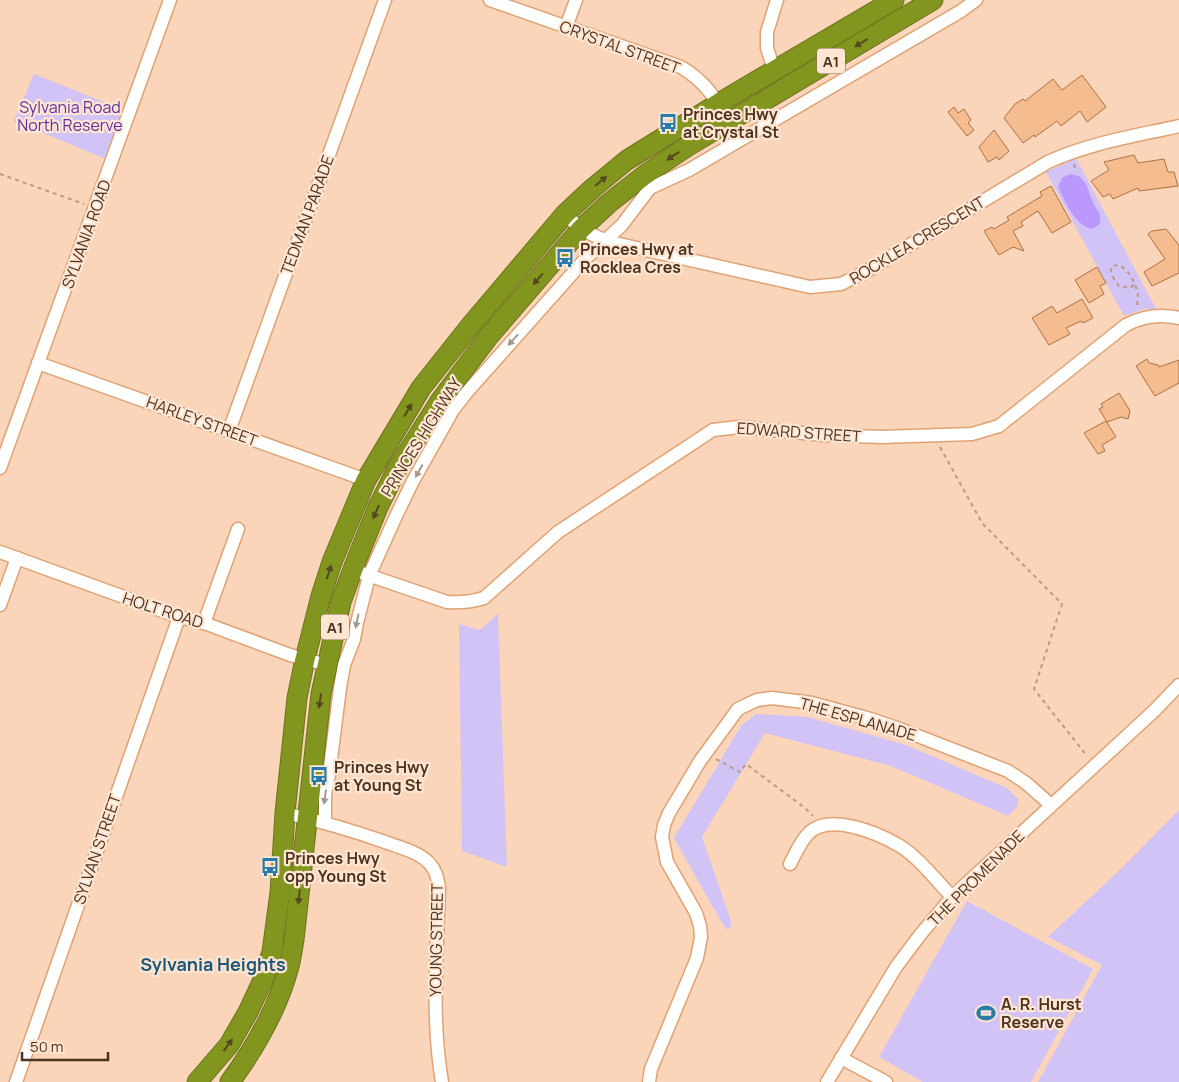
<svg xmlns="http://www.w3.org/2000/svg" width="1179" height="1082" font-family="Manrope,sans-serif">
  <style>
    .green { fill: #d2c3f6 }
    .forest { fill: #ba98fd }
    .building { fill: #f5bc90; stroke: #aa7144 }
    .lines { fill: none; stroke-linecap: round; stroke-linejoin: round }
    .minor-casing { stroke: #dea273; stroke-width: 15 }
    .highway-casing { stroke: #6f731e; stroke-width: 21 }
    .path { stroke: #bb9a81; stroke-width: 2; stroke-dasharray: 4 4; stroke-linecap: butt }
    .minor { stroke: #fff; stroke-width: 12 }
    .highway { stroke: #82951e; stroke-width: 19 }
    .oneway { fill: #56471f }
    .oneway2 { fill: #a5998f }
    .labels { text-anchor: middle; dominant-baseline: central; stroke-width: 4.5; stroke-linejoin: round; paint-order: stroke }
    .shield { fill: #ffe5d2; stroke: #816855; stroke-width: 1 }
    .shield-label { font-size: 15px; font-weight: bold; fill: #4b331f }
    .street-label { font-size: 16px; fill: #4b331f; stroke: #ffe5d2 }
    .park-label { font-size: 16px; fill: #602ea2; stroke: #ffe5d2 }
    .poi-label { font-size: 16px; font-weight: bold; fill: #4b331f; stroke: #ffe5d2; text-anchor: start }
    .neighbourhood-label { font-size: 18px; font-weight: bold; fill: #1d5677; stroke: #ffe5d2 }
  </style>
  <rect width="100%" height="100%" fill="#fbd5b9"/>
  <g class="green">
    <polygon points="34,74 126,111 106,159 14,121"/>
    <polygon points="1076,158 1156,309 1144,309 1124,316 1046,172"/>
    <polygon points="498,614 507,867 462,851 459,624 480,630"/>
    <polygon points="756,714 808,717 906,745 1007,788 1018,799 1018,806 1008,816 891,766 765,733 702,837 732,924 728,930 722,923 674,838 741,726"/>
    <polygon points="1179,810 1179,1082 1038,1082 1102,965 1048,937 1123,867"/>
    <polygon points="967,901 1093,969 1031,1082 923,1082 879,1057"/>
  </g>
  <path class="forest" d="M1070,174L1079,176L1086,184L1094,205L1100,214V223L1096,227L1091,229C1073,223 1066,202 1058,187L1062,178Z"/>
  <g class="building">
    <polygon points="1082,75 1106,107 1087,122 1080,111 1061,126 1057,121 1035,137 1034,135 1023,143 1004,118 1015,104 1023,99 1025,101 1053,79 1062,90"/>
    <polygon points="954,107 958,113 964,109 971,120 968,123 974,130 967,136 948,112"/>
    <polygon points="994,130 1009,151 999,160 997,157 988,162 979,147"/>
    <polygon points="1134,155 1138,163 1164,159 1168,172 1174,172 1178,186 1139,191 1138,188 1113,199 1110,194 1103,197 1091,181 1109,170 1104,162"/>
    <polygon points="1051,186 1071,222 1052,233 1038,211 1021,222 1023,226 1013,231 1024,251 1013,247 999,255 984,231 992,227 994,229 1009,220 1007,217 1042,196 1040,192"/>
    <polygon points="1166,229 1179,245 1179,273 1152,286 1144,272 1165,259 1148,234 1152,231"/>
    <polygon points="1097,267 1106,283 1100,286 1104,294 1089,303 1075,280"/>
    <polygon points="1082,299 1093,318 1083,323 1081,321 1066,328 1070,334 1049,345 1032,318 1052,306 1057,313"/>
    <polygon points="1147,359 1149,363 1158,365 1159,367 1179,360 1179,383 1155,396 1136,366"/>
    <polygon points="1119,393 1130,411 1128,419 1121,417 1107,422 1099,409 1103,407 1101,404"/>
    <polygon points="1106,421 1116,437 1102,445 1105,451 1098,454 1084,433"/>
  </g>
  <g class="lines">
    <g class="minor-casing">
      <g id="minor">
        <path d="M490,0L681,67C706,82 715,98 729,122"/>
        <polyline points="566,27 576,0"/>
        <polyline points="774,70 767,48 767,32 777,0"/>
        <path d="M565,214L581,229L606,241L810,287L841,284L865,272L1048,162C1089,143 1135,136 1179,126"/>
        <polyline points="38,363 366,480"/>
        <polyline points="229,431 385,0"/>
        <polyline points="0,468 170,0"/>
        <polyline points="0,552 179,617 204,623 290,655 327,665"/>
        <path d="M362,573L447,602C461,603 471,602 484,598L558,532L713,430L739,427L824,435L881,437L972,434L999,426L1126,325C1143,316 1161,314 1179,318"/>
        <polyline points="0,605 17,558"/>
        <polyline points="204,623 238,529"/>
        <path d="M285,813C320,821 354,831 388,843C401,848 419,852 429,863C436,870 437,877 439,887C437,952 431,1017 442,1082"/>
        <polyline points="325,822 325,794 329,775 340,688 344,665 354,639 357,623 369,576 396,516 413,481 453,410 467,392 587,257 622,225 650,188 689,170 961,11 976,0"/>
        <path d="M790,864C795,855 800,842 808,834C829,812 878,833 900,846C919,858 937,881 952,897"/>
        <polyline points="841,1058 886,1082"/>
        <polyline points="16,1082 179,617"/>
        <polyline points="649,1082 651,1069 697,958 701,937 700,926 696,913 667,862 662,837 664,825 669,813 700,761 738,709 757,700 772,698 812,703 867,718 900,729 1008,771 1026,783 1051,805"/>
        <polyline points="827,1082 896,967 920,935 952,897 1154,711 1179,685"/>
      </g>
    </g>
    <g class="highway-casing">
      <g id="highway">
        <polyline points="197,1082 229,1045 248,1012 263,980 272,952 280,893 285,813 297,698 305,659 321,596 332,562 366,480 421,388 471,325 565,214 593,188 627,160 719,103 894,0"/>
        <path d="M230,1082C254,1049 277,1010 288,970C291,961 292,950 294,940L321,694L341,602L353,569L378,507L397,469L440,401L489,336L581,229L609,203L646,174L688,146L933,0"/>
      </g>
    </g>
    <g class="path">
      <polyline points="1074,164 1076,172"/>
      <polyline points="0,174 84,204"/>
      <path d="M1134,285L1130,288L1119,286C1115,281 1110,274 1111,267C1124,259 1134,281 1137,290C1139,296 1137,301 1137,307"/>
      <polyline points="940,447 982,523 1062,604 1034,689 1087,756"/>
      <polyline points="716,759 740,772 746,764 805,808 813,816"/>
    </g>
    <use href="#minor" class="minor"/>
    <use href="#highway" class="highway"/>
  </g>
  <defs><path id="oneway-solid" d="M-6-.8H1V-3.2L6.5 0L1 3.2V.8H-6Z" transform="scale(1.25)"/></defs>
  <g class="oneway">
    <use href="#oneway-solid" transform="translate(861 43) rotate(149)"/>
    <use href="#oneway-solid" transform="translate(673 156) rotate(146)"/>
    <use href="#oneway-solid" transform="translate(601 181) rotate(-39)"/>
    <use href="#oneway-solid" transform="translate(538 279) rotate(131)"/>
    <use href="#oneway-solid" transform="translate(408 410) rotate(-59)"/>
    <use href="#oneway-solid" transform="translate(376 512) rotate(113)"/>
    <use href="#oneway-solid" transform="translate(329 572) rotate(-72)"/>
    <use href="#oneway-solid" transform="translate(320 701) rotate(98)"/>
    <use href="#oneway-solid" transform="translate(299 897) rotate(96)"/>
    <use href="#oneway-solid" transform="translate(228 1045) rotate(-54)"/>
  </g>
  <g class="oneway2">
    <use href="#oneway-solid" transform="translate(513 340) rotate(132)"/>
    <use href="#oneway-solid" transform="translate(419 471) rotate(119)"/>
    <use href="#oneway-solid" transform="translate(357 621) rotate(102)"/>
    <use href="#oneway-solid" transform="translate(325 797) rotate(98)"/>
  </g>
  <defs>
    <g id="bus-bare" transform="scale(1.5)"><path d="M-5-6H5V4H4V6H2V4H-2V6H-4V4H-5ZM-3.5-4V0h7V-4ZM-3.5 1.2v1.5H-2V1.2ZM2 1.2v1.5H3.5V1.2Z" fill="#287cac" stroke="#ffe5d2" stroke-width="2.5" paint-order="stroke"/></g>
    <g id="stadium-bare" transform="scale(1.5)"><path d="M0-5a6.5 5 0 1 0 0 10a6.5 5 0 1 0 0-10ZM-3.5-1.8h7v3.6h-7Z" fill="#287cac" stroke="#ffe5d2" stroke-width="2.5" paint-order="stroke"/></g>
  </defs>
  <g fill-rule="evenodd">
    <use href="#bus-bare" x="668" y="123"/>
    <use href="#bus-bare" x="565" y="258"/>
    <use href="#bus-bare" x="319" y="776"/>
    <use href="#bus-bare" x="270" y="867"/>
    <use href="#stadium-bare" x="986" y="1013"/>
  </g>
  <g class="labels">
    <g class="shield">
      <rect x="817" y="48.5" width="28" height="25" rx="4"/>
      <rect x="321" y="614.5" width="28" height="25" rx="4"/>
    </g>
    <g class="shield-label">
      <text x="831" y="61">A1</text>
      <text x="335" y="627">A1</text>
    </g>
    <g class="street-label">
      <text transform="translate(620 47) rotate(20)">CRYSTAL STREET</text>
      <text transform="translate(307 215) rotate(-70)">TEDMAN PARADE</text>
      <text transform="translate(86 234) rotate(-70)">SYLVANIA ROAD</text>
      <text transform="translate(917 240) rotate(-31)">ROCKLEA CRESCENT</text>
      <text transform="translate(202 421) rotate(20)">HARLEY STREET</text>
      <text transform="translate(799 432) rotate(4)">EDWARD STREET</text>
      <text transform="translate(421 437) rotate(-58)">PRINCES HIGHWAY</text>
      <text transform="translate(163 610) rotate(18)">HOLT ROAD</text>
      <text transform="translate(858 719) rotate(16)">THE ESPLANADE</text>
      <text transform="translate(97 849) rotate(-71)">SYLVAN STREET</text>
      <text transform="translate(976 878) rotate(-45)">THE PROMENADE</text>
      <text transform="translate(436 940) rotate(-89)">YOUNG STREET</text>
    </g>
    <g class="park-label">
      <text x="70" y="107">Sylvania Road<tspan x="70" dy="18">North Reserve</tspan></text>
    </g>
    <g class="poi-label">
      <text x="683" y="114">Princes Hwy<tspan x="683" dy="18">at Crystal St</tspan></text>
      <text x="580" y="249">Princes Hwy at<tspan x="580" dy="18">Rocklea Cres</tspan></text>
      <text x="334" y="767">Princes Hwy<tspan x="334" dy="18">at Young St</tspan></text>
      <text x="285" y="858">Princes Hwy<tspan x="285" dy="18">opp Young St</tspan></text>
      <text x="1001" y="1004">A. R. Hurst<tspan x="1001" dy="18">Reserve</tspan></text>
    </g>
    <g class="neighbourhood-label">
      <text x="213" y="964">Sylvania Heights</text>
    </g>
  </g>
  <path d="M22 1052v8h86v-8" fill="none" stroke="#4b331f" stroke-width="2.5"/>
  <text x="30" y="1052" font-size="15" fill="#4b331f" stroke="#ffe5d2" stroke-width="4" paint-order="stroke">50 m</text>
</svg>
